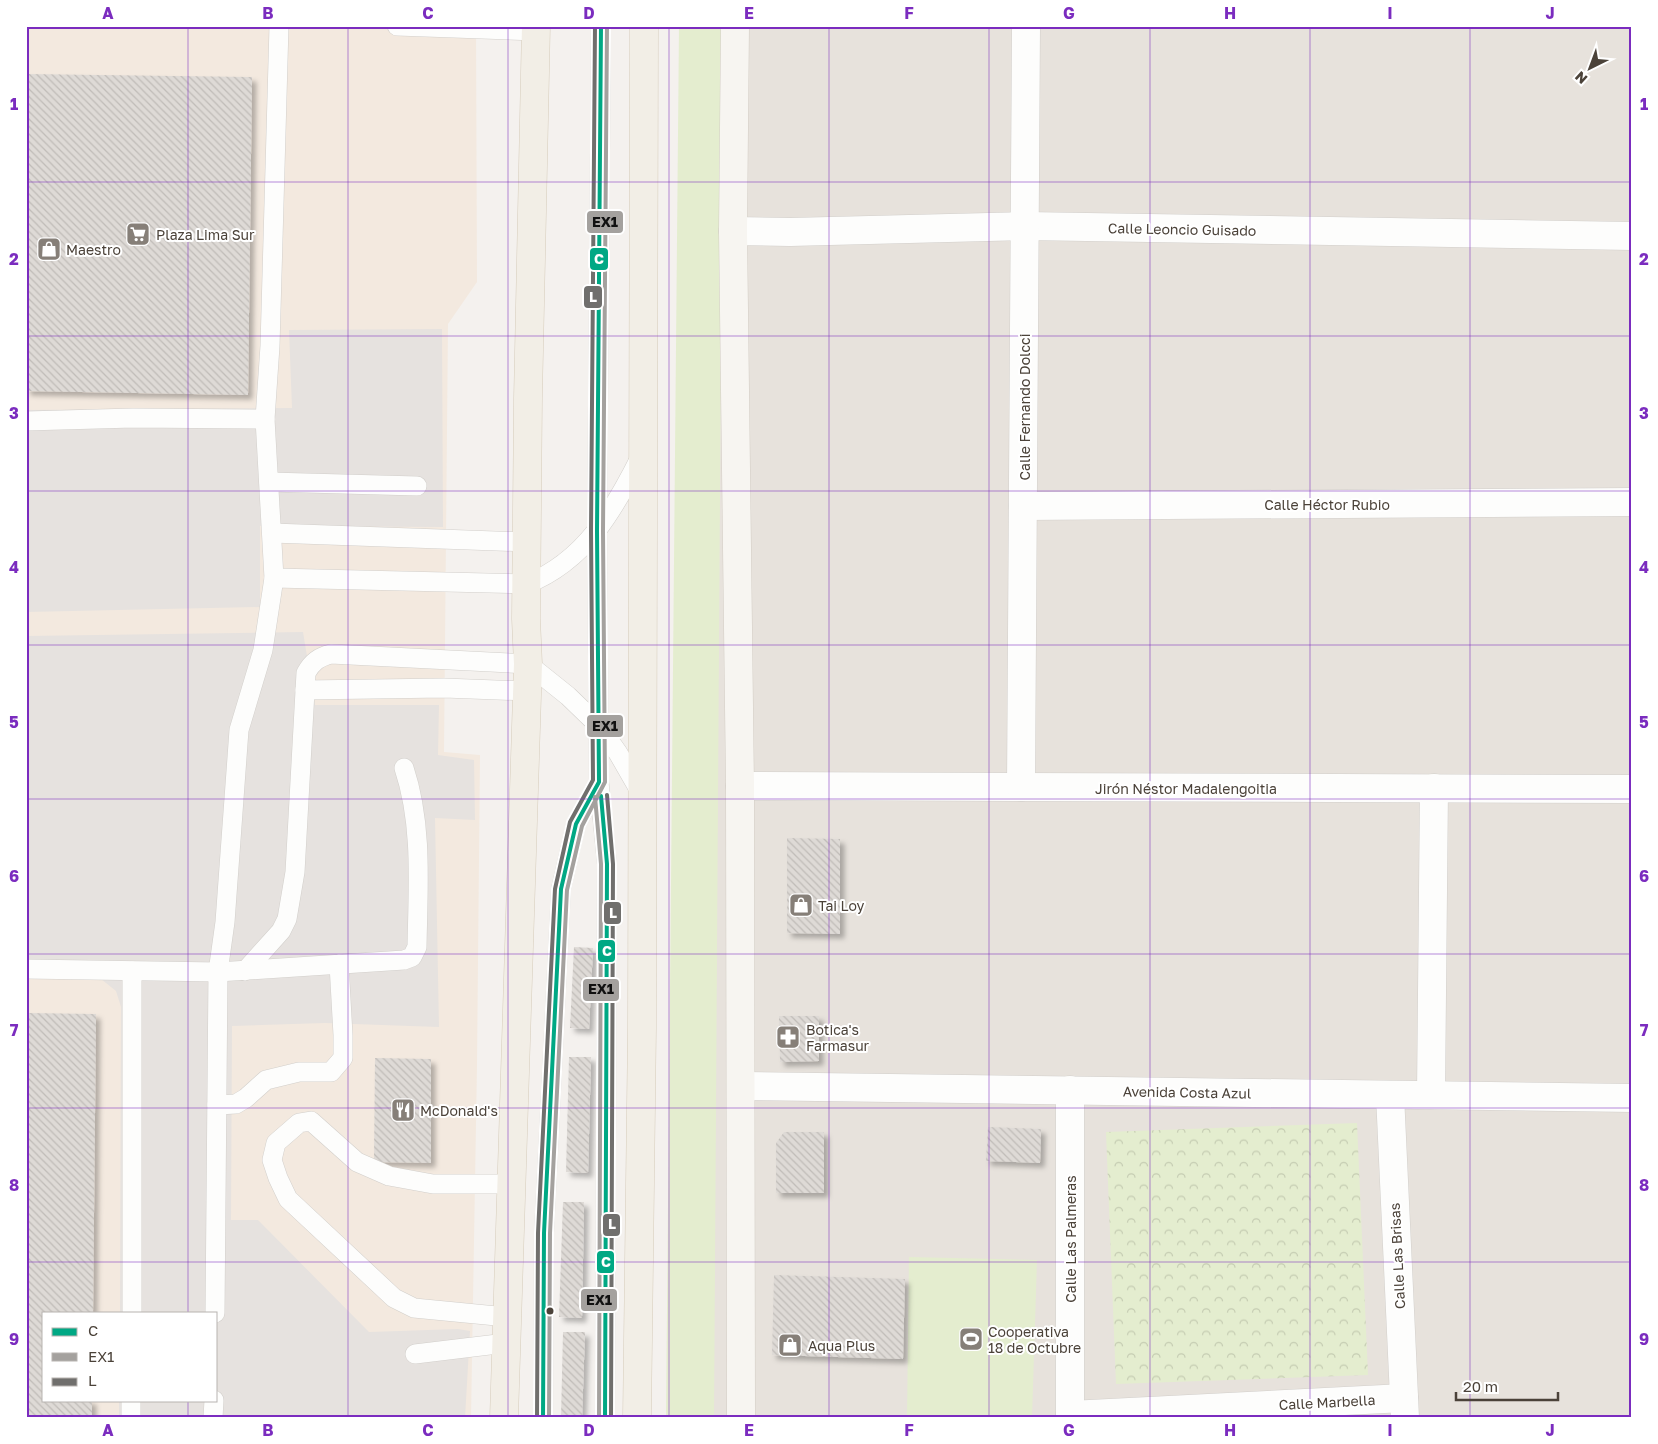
<svg xmlns="http://www.w3.org/2000/svg" width="1658" height="1444" font-family="'Golos Text',sans-serif">
  <style>
    .residential { fill: #e7e2dc }
    .commercial { fill: #f3e9df; fill-rule: evenodd }
    .grass { fill: #e4edcf }
    .park { fill: url(#park-crowns) }
    .parking { fill: #e6e2df }
    .building { fill: url(#building-back-hatch); filter: url(#shadow) }
    .lines { fill: none; stroke-linecap: round; stroke-linejoin: round }
    .service-casing { stroke: #d2cfcb; stroke-width: 20 }
    .pedestrian-casing { stroke: #d2cfcb; stroke-width: 29 }
    .minor-casing { stroke: #d2cfcb; stroke-width: 29 }
    .tertiary-casing { stroke: #d2cfcb; stroke-width: 29 }
    .secondary-casing { stroke: #d3cdc5; stroke-width: 29 }
    .primary-casing { stroke: #d6ccbb; stroke-width: 29 }
    .service { stroke: #fdfdfc; stroke-width: 19 }
    .pedestrian { stroke: #fdfdfc; stroke-width: 28 }
    .minor { stroke: #fdfdfc; stroke-width: 28 }
    .tertiary { stroke: #fdfdfc; stroke-width: 28 }
    .secondary { stroke: #f7f5f1; stroke-width: 28 }
    .primary { stroke: #f2eee6; stroke-width: 28 }
    .bus-1-casing { stroke: #fff; stroke-width: 8 }
    .bus-2-casing { stroke: #fff; stroke-width: 8 }
    .bus-3-casing { stroke: #fff; stroke-width: 8 }
    .bus-1 { stroke: #00a884; stroke-width: 4 }
    .bus-2 { stroke: #a4a19e; stroke-width: 4 }
    .bus-3 { stroke: #706f6d; stroke-width: 4 }
    .grid { fill: none; stroke: #7b2cbf; stroke-width: 1; stroke-opacity: 0.55 }
    .bus-dot { fill: #4b4239; stroke: #fff; stroke-width: 2 }
    .labels { text-anchor: middle; dominant-baseline: central; stroke-width: 4; stroke-linejoin: round; paint-order: stroke }
    .street-label { font-size: 14px; fill: #4b4239; stroke: #fff }
    .poi-label { font-size: 14px; fill: #4b4239; stroke: #fff; text-anchor: start }
    .line-badge { stroke: #fff; stroke-width: 2 }
    .badge-label { font-size: 14px; text-anchor: middle; font-weight: bold; fill: #fff }
    .pale-badge-label { font-size: 14px; text-anchor: middle; font-weight: bold; fill: #111 }
    .neatline { fill: none; stroke: #7b2cbf; stroke-width: 2 }
    .grid-label { font-size: 16px; text-anchor: middle; font-weight: bold; fill: #7b2cbf }
  </style>
  <defs>
    <pattern id="park-crowns" width="20" height="18" patternUnits="userSpaceOnUse" patternTransform="scale(1.25)"><rect width="20" height="18" fill="#e4edcf"/><path d="M2 6a3 3 0 1 1 6 0M12 15a3 3 0 1 1 6 0" fill="none" stroke="#c5ccb2"/></pattern>
    <pattern id="building-back-hatch" width="6" height="6" patternUnits="userSpaceOnUse" patternTransform="scale(1.25)"><rect width="6" height="6" fill="#dedad6"/><path d="M-1 5l2 2M0 0l6 6M5-1l2 2" fill="none" stroke="#c0bcb8"/></pattern>
    <filter id="shadow"><feDropShadow dx="4.5" dy="4.5" stdDeviation="2.5" flood-color="#0004"/></filter>
  </defs>
  <rect width="100%" height="100%" fill="#f4f1ee"/>
  <polygon class="residential" points="702,26 1632,26 1632,1418 691,1418"/>
  <path class="commercial" d="M26,26H476L477,282L448,324L444,752L480,755L477,1065L471,1418H26ZM44,1313H216V1400H44Z"/>
  <g class="grass">
    <polygon points="679,26 723,26 714,1418 666,1418"/>
    <polygon points="909,1257 1037,1260 1032,1418 907,1418"/>
  </g>
  <polygon class="park" points="1357,1123 1368,1375 1116,1384 1106,1132"/>
  <g class="parking">
    <polygon points="442,329 443,527 260,526 260,607 26,612 26,410 292,408 289,330"/>
    <polygon points="303,632 315,705 439,705 438,755 474,760 475,820 435,818 439,1027 325,1023 232,1026 231,1220 258,1220 369,1332 458,1329 470,1331 465,1418 119,1418 119,1400 216,1400 216,1313 120,1313 121,1007 116,991 101,979 26,979 26,636"/>
  </g>
  <g class="building">
    <polygon points="26,74 252,77 248,395 26,391"/>
    <polygon points="787,838 840,839 840,934 787,933"/>
    <polygon points="574,947 593,948 589,1029 570,1028"/>
    <polygon points="26,1013 96,1014 93,1313 44,1313 44,1400 92,1400 92,1418 26,1418"/>
    <polygon points="779,1016 819,1016 819,1061 780,1062"/>
    <polygon points="569,1057 591,1057 588,1173 566,1172"/>
    <polygon points="375,1058 431,1059 431,1163 374,1162"/>
    <polygon points="988,1127 1041,1129 1040,1163 986,1161"/>
    <polygon points="784,1132 824,1132 824,1193 776,1193 776,1143"/>
    <polygon points="563,1202 584,1202 582,1318 559,1317"/>
    <polygon points="774,1275 905,1279 903,1359 772,1355"/>
    <polygon points="563,1332 585,1332 582,1418 561,1418"/>
  </g>
  <g class="lines">
    <g class="service-casing">
      <g id="service">
        <polyline points="397,26 536,31"/>
        <polyline points="601,26 597,531 599,782 607,864 605,1418"/>
        <polyline points="26,421 133,418 265,419"/>
        <polyline points="269,482 417,486"/>
        <polyline points="272,533 527,542"/>
        <path d="M274,578L527,584C585,561 614,510 641,456"/>
        <polyline points="305,690 444,688 527,691"/>
        <path d="M26,969L218,972L404,960L412,957L417,947C418,887 423,825 404,768"/>
        <path d="M245,971L281,931L287,919L295,872L306,673C312,662 319,657 331,654L528,664L568,696L599,726L618,753L641,793"/>
        <polyline points="217,1105 236,1104 246,1098 266,1080 299,1072 331,1072 343,1058 343,1035 339,964"/>
        <polyline points="132,1313 132,971"/>
        <polyline points="215,1313 218,972 225,922 239,730 263,650 274,578 265,419 270,346 279,26"/>
        <polyline points="507,1317 414,1308 394,1298 288,1199 278,1178 272,1160 276,1143 299,1123 311,1121 357,1162 389,1176 433,1184 511,1184"/>
        <polyline points="415,1354 506,1343"/>
        <polyline points="131,1418 131,1400"/>
        <polyline points="213,1418 214,1400"/>
        <polyline points="543,1418 544,1233 561,889 576,824 599,782"/>
      </g>
    </g>
    <g class="pedestrian-casing">
      <polyline id="pedestrian" points="1431,1095 1434,788"/>
    </g>
    <g class="minor-casing">
      <g id="minor">
        <polyline points="733,231 790,232 1025,226 1632,236"/>
        <polyline points="1023,506 1632,502"/>
        <polyline points="740,786 1632,789"/>
        <polyline points="1021,787 1026,26"/>
        <polyline points="1390,1095 1405,1418"/>
        <polyline points="1070,1415 1404,1398"/>
        <polyline points="1070,1418 1070,1090"/>
      </g>
    </g>
    <g class="tertiary-casing">
      <polyline id="tertiary" points="742,1086 1632,1098"/>
    </g>
    <g class="secondary-casing">
      <polyline id="secondary" points="735,26 733,231 740,786 741,1418"/>
    </g>
    <g class="primary-casing">
      <g id="primary">
        <polyline points="504,1418 528,664 526,619 528,398 536,26"/>
        <polyline points="637,1418 642,1028 644,26"/>
      </g>
    </g>
    <use href="#service" class="service"/>
    <use href="#pedestrian" class="pedestrian"/>
    <use href="#minor" class="minor"/>
    <use href="#tertiary" class="tertiary"/>
    <use href="#secondary" class="secondary"/>
    <use href="#primary" class="primary"/>
    <g class="bus-1-casing">
      <g id="bus-1">
        <polyline points="601,796 607,864 605,1418"/>
        <polyline points="543,1418 544,1233 561,889 576,824 599,782 597,531 601,26"/>
      </g>
    </g>
    <g class="bus-2-casing">
      <g id="bus-2">
        <polyline points="595,797 601,864 599,1418"/>
        <polyline points="549,1418 550,1233 567,890 582,826 605,782 603,531 607,26"/>
      </g>
    </g>
    <g class="bus-3-casing">
      <g id="bus-3">
        <polyline points="607,795 613,864 611,1418"/>
        <polyline points="537,1418 538,1233 555,889 570,822 593,780 591,531 595,26"/>
      </g>
    </g>
    <use href="#bus-1" class="bus-1"/>
    <use href="#bus-2" class="bus-2"/>
    <use href="#bus-3" class="bus-3"/>
  </g>
  <path class="grid" d="M188,26V1313M348,26V1418M508,26V1418M669,26V1418M829,26V1418M989,26V1418M1150,26V1418M1310,26V1418M1470,26V1418M26,182H1632M26,336H1632M26,491H1632M26,645H1632M26,799H1632M26,954H1632M26,1108H1632M26,1262H1632M188,1400V1418"/>
  <defs>
    <g id="supermarket-square" transform="scale(1.25)"><rect x="-9" y="-9" width="18" height="18" rx="4" fill="#867f78" stroke="#fff"/><path d="M-6-5.5h2.5l.6 2H6L4.5 2H-2.5L-4.4-4H-6ZM-1.5 3.2a1.3 1.3 0 1 0 .1 0ZM3 3.2a1.3 1.3 0 1 0 .1 0Z" fill="#fff"/></g>
    <g id="shop-square" transform="scale(1.25)"><rect x="-9" y="-9" width="18" height="18" rx="4" fill="#867f78" stroke="#fff"/><path d="M-5-2.5h2.3a2.7 3.5 0 0 1 5.4 0H5L5.5 6h-11ZM-1.5-2.5h3a1.5 2.3 0 0 0-3 0Z" fill="#fff"/></g>
    <g id="pharmacy-square" transform="scale(1.25)"><rect x="-9" y="-9" width="18" height="18" rx="4" fill="#867f78" stroke="#fff"/><path d="M-2-6h4v4h4v4h-4v4h-4v-4h-4v-4h4Z" fill="#fff"/></g>
    <g id="restaurant-square" transform="scale(1.25)"><rect x="-9" y="-9" width="18" height="18" rx="4" fill="#867f78" stroke="#fff"/><path d="M-5-6h1v4h1v-4h1v4h1v-4h1v5L-1.5 .5V6h-2V.5L-5-1ZM5-6V6H3V1.5H1.5Q1.5-4 5-6Z" fill="#fff"/></g>
    <g id="stadium-square" transform="scale(1.25)"><rect x="-9" y="-9" width="18" height="18" rx="4" fill="#867f78" stroke="#fff"/><path d="M0-5a6.5 5 0 1 0 0 10a6.5 5 0 1 0 0-10ZM-3.5-1.8h7v3.6h-7Z" fill="#fff"/></g>
  </defs>
  <g fill-rule="evenodd">
    <use href="#supermarket-square" x="138" y="234"/>
    <use href="#shop-square" x="49" y="249"/>
    <use href="#shop-square" x="801" y="905"/>
    <use href="#pharmacy-square" x="788" y="1037"/>
    <use href="#restaurant-square" x="403" y="1110"/>
    <use href="#stadium-square" x="971" y="1339"/>
    <use href="#shop-square" x="790" y="1345"/>
  </g>
  <circle class="bus-dot" cx="550" cy="1311" r="4.5"/>
  <g class="labels">
    <g class="street-label">
      <text transform="translate(1182 229) rotate(1)">Calle Leoncio Guisado</text>
      <text transform="translate(1024 407) rotate(-90)">Calle Fernando Dolcci</text>
      <text x="1327" y="504">Calle Héctor Rubio</text>
      <text x="1186" y="788">Jirón Néstor Madalengoitia</text>
      <text transform="translate(1187 1092) rotate(1)">Avenida Costa Azul</text>
      <text transform="translate(1070 1239) rotate(-90)">Calle Las Palmeras</text>
      <text transform="translate(1397 1256) rotate(-93)">Calle Las Brisas</text>
      <text transform="translate(1327 1402) rotate(-3)">Calle Marbella</text>
    </g>
    <g class="poi-label">
      <text x="156" y="234">Plaza Lima Sur</text>
      <text x="66" y="249">Maestro</text>
      <text x="818" y="905">Tai Loy</text>
      <text x="806" y="1029">Botica's<tspan x="806" dy="16">Farmasur</tspan></text>
      <text x="420" y="1110">McDonald's</text>
      <text x="988" y="1331">Cooperativa<tspan x="988" dy="16">18 de Octubre</tspan></text>
      <text x="808" y="1345">Aqua Plus</text>
    </g>
  </g>
  <g class="line-badge">
    <rect x="586" y="210" width="38" height="24" rx="5" fill="#a4a19e"/>
    <rect x="589" y="247" width="20" height="24" rx="5" fill="#00a884"/>
    <rect x="583" y="285" width="20" height="24" rx="5" fill="#706f6d"/>
    <rect x="586" y="714" width="38" height="24" rx="5" fill="#a4a19e"/>
    <rect x="603" y="901" width="19" height="24" rx="5" fill="#706f6d"/>
    <rect x="597" y="939" width="19" height="24" rx="5" fill="#00a884"/>
    <rect x="582" y="978" width="38" height="24" rx="5" fill="#a4a19e"/>
    <rect x="602" y="1213" width="19" height="24" rx="5" fill="#706f6d"/>
    <rect x="596" y="1250" width="19" height="24" rx="5" fill="#00a884"/>
    <rect x="580" y="1288" width="38" height="24" rx="5" fill="#a4a19e"/>
  </g>
  <g class="badge-label">
    <text x="599" y="264">C</text>
    <text x="593" y="302">L</text>
    <text x="613" y="918">L</text>
    <text x="607" y="956">C</text>
    <text x="612" y="1229">L</text>
    <text x="606" y="1267">C</text>
  </g>
  <g class="pale-badge-label">
    <text x="605" y="227">EX1</text>
    <text x="605" y="731">EX1</text>
    <text x="601" y="994">EX1</text>
    <text x="599" y="1305">EX1</text>
  </g>
  <rect width="1658" height="1444" fill="none" stroke="#ffffff" stroke-width="55"/>
  <rect x="42" y="1312" width="175" height="90" fill="#ffffff" stroke="#b7b3b0"/>
  <rect x="52" y="1328" width="25" height="8" fill="#00a884" stroke="#b7b3b0"/>
  <text x="88" y="1336" font-size="15" fill="#4b4239">C</text>
  <rect x="52" y="1353" width="25" height="8" fill="#a4a19e" stroke="#b7b3b0"/>
  <text x="88" y="1362" font-size="15" fill="#4b4239">EX1</text>
  <rect x="52" y="1378" width="25" height="8" fill="#706f6d" stroke="#b7b3b0"/>
  <text x="88" y="1386" font-size="15" fill="#4b4239">L</text>
  <g transform="translate(1590 68) rotate(222)" stroke="#ffffff" stroke-width="4" paint-order="stroke">
  <path d="M0-4L9 19L0 12L-9 19Z" fill="#4b4239"/>
  <text y="-8" font-size="14" font-weight="bold" text-anchor="middle" fill="#4b4239">N</text>
  </g>
  <path d="M1456 1392v8h102v-8" fill="none" stroke="#4b4239" stroke-width="2.5"/>
  <text x="1463" y="1392" font-size="15" fill="#4b4239" stroke="#ffffff" stroke-width="4" paint-order="stroke">20 m</text>
  <rect x="28" y="28" width="1602" height="1388" class="neatline"/>
  <g class="grid-label">
    <text x="108" y="19">A</text>
    <text x="268" y="19">B</text>
    <text x="428" y="19">C</text>
    <text x="589" y="19">D</text>
    <text x="749" y="19">E</text>
    <text x="909" y="19">F</text>
    <text x="1069" y="19">G</text>
    <text x="1230" y="19">H</text>
    <text x="1390" y="19">I</text>
    <text x="1550" y="19">J</text>
    <text x="14" y="110">1</text>
    <text x="1644" y="110">1</text>
    <text x="14" y="265">2</text>
    <text x="1644" y="265">2</text>
    <text x="14" y="419">3</text>
    <text x="1644" y="419">3</text>
    <text x="14" y="573">4</text>
    <text x="1644" y="573">4</text>
    <text x="14" y="728">5</text>
    <text x="1644" y="728">5</text>
    <text x="14" y="882">6</text>
    <text x="1644" y="882">6</text>
    <text x="14" y="1036">7</text>
    <text x="1644" y="1036">7</text>
    <text x="14" y="1191">8</text>
    <text x="1644" y="1191">8</text>
    <text x="14" y="1345">9</text>
    <text x="1644" y="1345">9</text>
    <text x="108" y="1436">A</text>
    <text x="268" y="1436">B</text>
    <text x="428" y="1436">C</text>
    <text x="589" y="1436">D</text>
    <text x="749" y="1436">E</text>
    <text x="909" y="1436">F</text>
    <text x="1069" y="1436">G</text>
    <text x="1230" y="1436">H</text>
    <text x="1390" y="1436">I</text>
    <text x="1550" y="1436">J</text>
  </g>
</svg>
